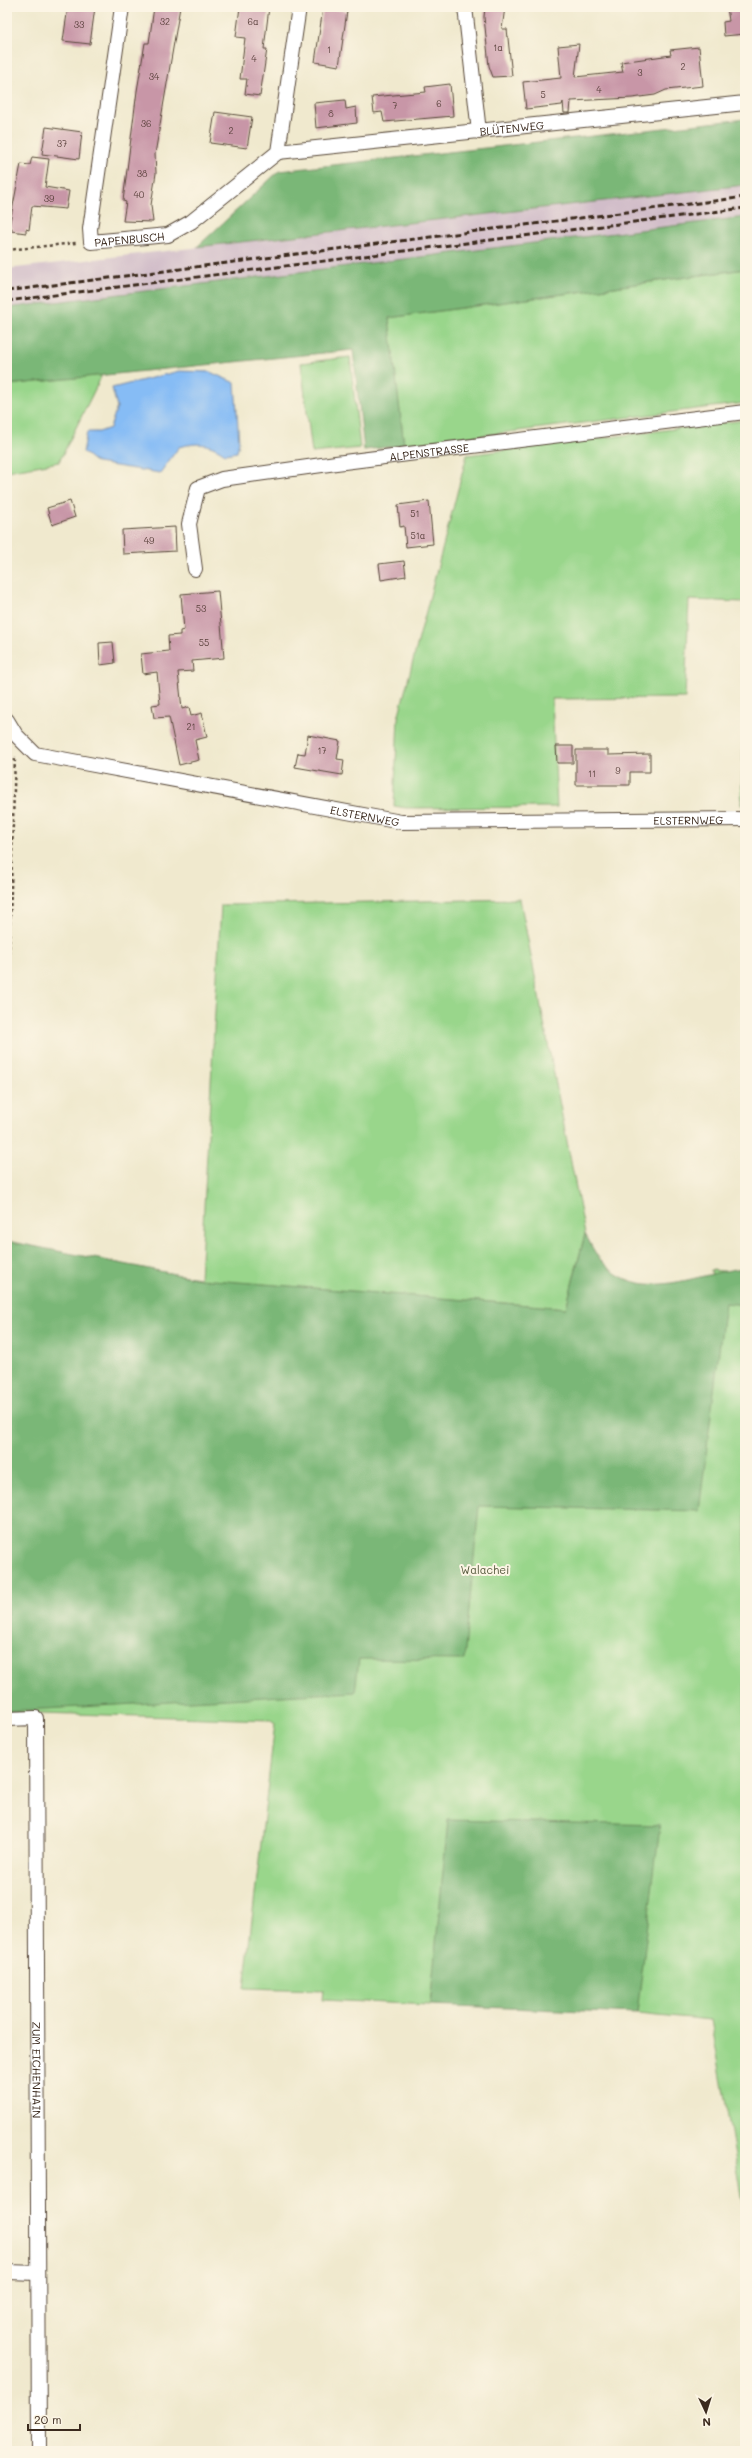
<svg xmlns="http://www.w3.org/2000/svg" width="752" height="2458" font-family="Mali,sans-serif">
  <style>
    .industrial { fill: #d1bdc9 }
    .green { fill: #99d68b; stroke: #6a8054 }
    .forest { fill: #7ab777; stroke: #5a704a }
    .water { fill: #86bcf5; stroke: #60738a }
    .building { fill: #c896a7 }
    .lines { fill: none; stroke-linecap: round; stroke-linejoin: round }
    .minor-casing { stroke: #564738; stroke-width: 16 }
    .path { stroke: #564738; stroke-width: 2.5; stroke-dasharray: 3 3; stroke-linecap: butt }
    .minor { stroke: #fff; stroke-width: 14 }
    .rail { stroke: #3b2a1e; stroke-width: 3; stroke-dasharray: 6 3; stroke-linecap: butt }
    .labels { text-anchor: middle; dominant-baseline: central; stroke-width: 4; stroke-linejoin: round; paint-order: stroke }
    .number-label { font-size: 9px; fill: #5e4540 }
    .street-label { font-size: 11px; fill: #3b2a1e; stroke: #fcf5e5 }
    .park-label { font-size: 11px; fill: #525539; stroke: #fcf5e5 }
  </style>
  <rect width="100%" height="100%" fill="#fcf5e5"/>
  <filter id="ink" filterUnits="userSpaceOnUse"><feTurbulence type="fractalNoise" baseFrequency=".025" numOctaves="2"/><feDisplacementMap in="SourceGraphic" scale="8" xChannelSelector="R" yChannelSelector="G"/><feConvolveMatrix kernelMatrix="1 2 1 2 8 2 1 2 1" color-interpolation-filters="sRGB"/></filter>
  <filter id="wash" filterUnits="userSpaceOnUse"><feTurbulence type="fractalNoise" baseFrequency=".012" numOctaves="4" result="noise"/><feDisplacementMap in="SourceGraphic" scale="16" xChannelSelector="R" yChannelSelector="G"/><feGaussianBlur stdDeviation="0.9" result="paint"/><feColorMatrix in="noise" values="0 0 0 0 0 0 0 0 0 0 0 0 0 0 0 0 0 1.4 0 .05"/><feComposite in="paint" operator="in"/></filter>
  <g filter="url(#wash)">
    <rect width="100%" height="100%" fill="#f0e9ce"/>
    <polygon class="industrial" points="745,185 745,217 7,308 7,269"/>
    <g class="green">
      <polygon points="745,269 745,403 404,445 388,318"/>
      <polygon points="350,357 360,448 312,453 301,363"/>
      <polygon points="102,375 59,462 7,471 7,385"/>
      <polygon points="745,420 745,602 689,600 685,698 552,699 557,807 406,808 394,806 398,718 467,455"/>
      <polygon points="745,705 745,805 741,805"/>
      <polygon points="520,899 585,1234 566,1308 207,1280 717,1324 711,1270 745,1273 745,2212 711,2020 637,2013 638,2001 431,1994 430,2005 322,2000 323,1990 244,1988 275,1723 271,1720 7,1712 7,1248 200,1278 221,905"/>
    </g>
    <g class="forest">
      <polygon points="745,119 745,185 197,247 279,171"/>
      <polygon points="745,217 745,269 389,318 404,445 364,450 353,350 7,385 7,308"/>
      <path d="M585,1234C590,1242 594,1253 601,1260C641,1307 697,1272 745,1268V1305L725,1303L699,1511L479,1506L464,1660L359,1659L355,1692L7,1711V1241L200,1279L566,1308Z"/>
      <polygon points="448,1820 660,1825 637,2013 430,2005"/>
    </g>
    <path class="water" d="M179,371L210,372L235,383L239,442L237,452L225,454C210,443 197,442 179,447L160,473L97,463L83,452L87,432H99L110,428L117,407L112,388Z"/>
    <g id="blocks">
      <g class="building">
        <polygon points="68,7 95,7 90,44 63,41"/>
        <polygon points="154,7 180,7 155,154 156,173 151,205 153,222 123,221 126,202 123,201 137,91 145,43 149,43"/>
        <polygon points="240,7 269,7 264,49 267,49 260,96 245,94 247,79 240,79 245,38 236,37"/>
        <polygon points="485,7 505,7 502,29 507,29 512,76 493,77 489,66 484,17"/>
        <polygon points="727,7 745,7 745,34 724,36 723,22 729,21"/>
        <polygon points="323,8 347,11 339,66 315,62"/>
        <polygon points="579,44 575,77 623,72 621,62 671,55 670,50 699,47 703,86 666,90 655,95 632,98 571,101 570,113 564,113 563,102 562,105 526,109 523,82 561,78 558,46"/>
        <polygon points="450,84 453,116 384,122 382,112 374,113 372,97 426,92 425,87"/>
        <polygon points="345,100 346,109 356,107 357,123 316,128 314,103"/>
        <polygon points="215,112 252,117 247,148 210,143"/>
        <polygon points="46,127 82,132 79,159 42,154"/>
        <polygon points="32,157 49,159 45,187 69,191 66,209 32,206 29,230 26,229 26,233 11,231 12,228 9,227 21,164 30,165"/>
        <polygon points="70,501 75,517 52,525 47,508"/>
        <polygon points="429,501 433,544 406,547 404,526 400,527 398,505"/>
        <polygon points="175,527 176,551 123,554 122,530"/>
        <polygon points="404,561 406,576 381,580 379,564"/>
        <polygon points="218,591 224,658 192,661 193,671 178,672 182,709 189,707 191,716 202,713 207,737 195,740 199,760 179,765 169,717 154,718 152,705 160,704 157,672 143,674 141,654 169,651 168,636 180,635 180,631 184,630 181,594"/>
        <polygon points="113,642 115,663 100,665 99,643"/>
        <polygon points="308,735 340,741 337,759 344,760 342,775 295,767 298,753 305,754"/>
        <polygon points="556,746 573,746 573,763 557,763"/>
        <polygon points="576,750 608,750 608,755 650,754 650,772 630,772 630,785 576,785"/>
      </g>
    </g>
  </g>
  <g filter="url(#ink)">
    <use href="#blocks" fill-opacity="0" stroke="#564738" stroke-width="1"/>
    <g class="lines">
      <g class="minor-casing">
        <g id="minor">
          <path id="s1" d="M122,7L90,229L91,242L168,235L191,222L278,152L299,7"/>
          <polyline points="465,7 479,132"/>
          <path id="s2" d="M278,152L745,103"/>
          <path id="s3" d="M195,569L189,524L198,488L222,479L336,463L745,412"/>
          <path id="s4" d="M7,720L16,735L35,754L401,822L745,819"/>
          <path id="s5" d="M7,1719L36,1718L39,2451"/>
          <polyline points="7,2272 38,2273"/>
        </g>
      </g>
      <g class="path">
        <polyline points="7,250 76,243"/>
        <polyline points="7,1020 15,756"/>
      </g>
      <use href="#minor" class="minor"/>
      <g class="rail">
        <polyline points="7,291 745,197"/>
        <polyline points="7,301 745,208"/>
      </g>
    </g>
  </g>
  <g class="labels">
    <g class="number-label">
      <text x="165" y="21">32</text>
      <text x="253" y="21">6a</text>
      <text x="79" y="24">33</text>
      <text x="498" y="47">1a</text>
      <text x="329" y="49">1</text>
      <text x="254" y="58">4</text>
      <text x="683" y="66">2</text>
      <text x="640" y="72">3</text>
      <text x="154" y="76">34</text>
      <text x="599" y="89">4</text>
      <text x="543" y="94">5</text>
      <text x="439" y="103">6</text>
      <text x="395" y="105">7</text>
      <text x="331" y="113">8</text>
      <text x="146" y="123">36</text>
      <text x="231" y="130">2</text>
      <text x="62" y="143">37</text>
      <text x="142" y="173">38</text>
      <text x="139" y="194">40</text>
      <text x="49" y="198">39</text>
      <text x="415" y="513">51</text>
      <text x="418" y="535">51a</text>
      <text x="149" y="540">49</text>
      <text x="201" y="608">53</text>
      <text x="204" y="642">55</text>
      <text x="191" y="726">21</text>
      <text x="322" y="750">17</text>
      <text x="618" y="770">9</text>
      <text x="592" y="773">11</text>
    </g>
    <g class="street-label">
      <text stroke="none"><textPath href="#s2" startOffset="235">BLÜTENWEG</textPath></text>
      <text stroke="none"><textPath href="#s1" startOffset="276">PAPENBUSCH</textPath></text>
      <text stroke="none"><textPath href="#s3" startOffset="317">ALPENSTRASSE</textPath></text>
      <text stroke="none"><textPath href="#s4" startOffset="380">ELSTERNWEG</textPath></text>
      <text stroke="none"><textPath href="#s4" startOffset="704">ELSTERNWEG</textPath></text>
      <text stroke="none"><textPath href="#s5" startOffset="381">ZUM EICHENHAIN</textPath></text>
    </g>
    <g class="park-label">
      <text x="485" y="1569">Walachei</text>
    </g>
  </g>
  <rect width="752" height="2458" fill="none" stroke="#fcf5e5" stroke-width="24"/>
  <g transform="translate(706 2412) rotate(176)" stroke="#fcf5e5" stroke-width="3" paint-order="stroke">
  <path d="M0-3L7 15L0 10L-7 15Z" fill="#3b2a1e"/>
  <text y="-6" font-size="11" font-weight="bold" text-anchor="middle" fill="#3b2a1e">N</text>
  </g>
  <path d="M28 2424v6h52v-6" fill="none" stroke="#3b2a1e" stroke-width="2"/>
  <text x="34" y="2424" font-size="12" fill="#3b2a1e" stroke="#fcf5e5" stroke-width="3" paint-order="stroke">20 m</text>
</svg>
